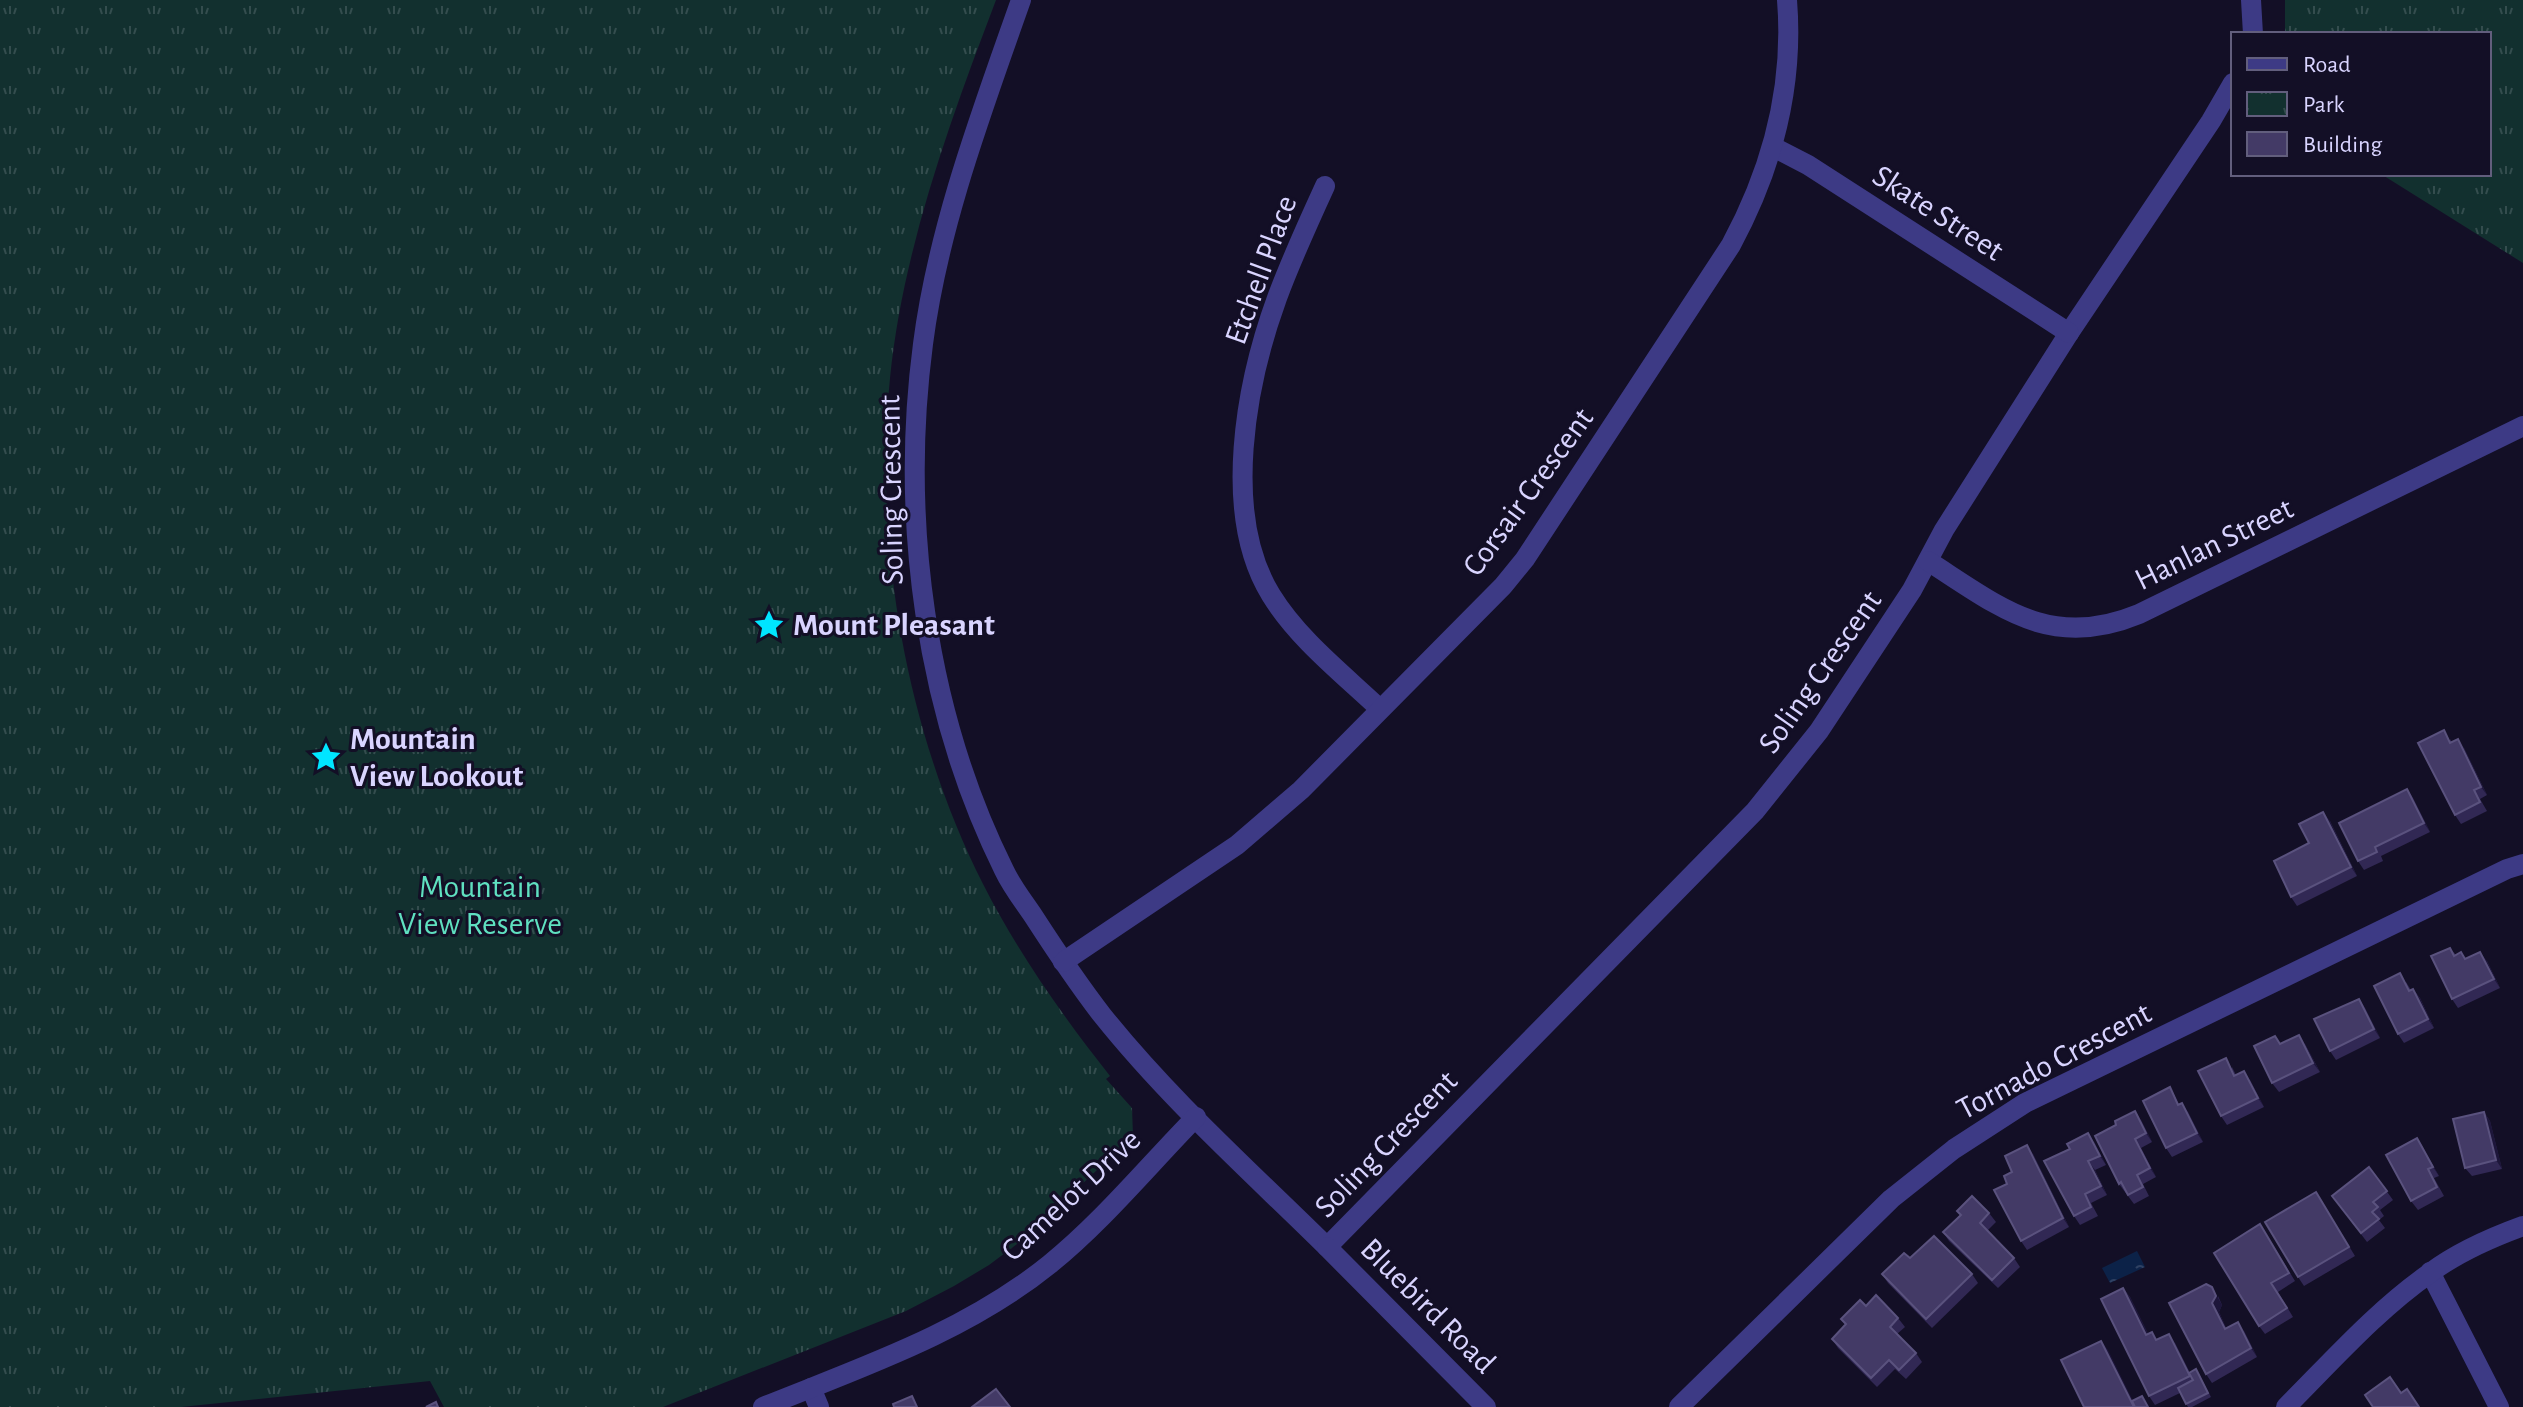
<svg xmlns="http://www.w3.org/2000/svg" width="2523" height="1407" font-family="'Alegreya Sans',sans-serif">
  <style>
    .park { fill: url(#park-tufts) }
    .water { fill: url(#water-ripples) }
    .lines { fill: none; stroke-linecap: round; stroke-linejoin: round }
    .minor { stroke: #3d3a85; stroke-width: 20 }
    .wall { fill: #312854 }
    .shaded-wall { fill: #1d163a }
    .building { fill: #433a66; stroke: #5a527e; stroke-width: 2 }
    .labels { text-anchor: middle; dominant-baseline: central; stroke-width: 6; stroke-linejoin: round; paint-order: stroke }
    .street-label { font-size: 32px; fill: #d9d4ff; stroke: #130f26 }
    .poi-label { font-size: 32px; font-weight: bold; fill: #d9d4ff; stroke: #130f26; text-anchor: start }
    .park-label { font-size: 32px; fill: #5fe0c0; stroke: #130f26 }
  </style>
  <defs>
    <pattern id="park-tufts" width="24" height="20" patternUnits="userSpaceOnUse" patternTransform="scale(2)"><rect width="24" height="20" fill="#12302f"/><path d="M3 7l-1-3M5 7V3M7 7l1-3M15 17l-1-3M17 17v-4M19 17l1-3" fill="none" stroke="#344d4e"/></pattern>
    <pattern id="water-ripples" width="26" height="14" patternUnits="userSpaceOnUse" patternTransform="scale(2)"><rect width="26" height="14" fill="#0c2248"/><path d="M2 4q2-2 4 0t4 0M15 11q2-2 4 0t4 0" fill="none" stroke="#2f4163"/></pattern>
  </defs>
  <rect width="100%" height="100%" fill="#130f26"/>
  <g class="park">
    <path d="M0,0H996C950,121 903,249 890,378C873,545 907,734 983,884C1018,953 1062,1015 1110,1076L1106,1079L1132,1108L1133,1136L1025,1238L989,1265L954,1286L906,1311L663,1407H444L430,1381L181,1407H0Z"/>
    <polygon points="2285,0 2523,0 2523,263 2381,174 2489,174 2489,34 2285,34"/>
  </g>
  <polygon class="water" points="2137,1251 2145,1267 2110,1283 2102,1268"/>
  <g class="lines">
    <g class="minor">
      <path d="M1021,0C982,111 938,227 923,344C900,519 925,711 1004,870C1012,887 1024,902 1034,917C1056,951 1078,984 1102,1015C1169,1099 1251,1172 1327,1247L1755,811L1819,731L1912,590L1944,530L2069,333L2211,121L2233,83"/>
      <polyline points="2251,0 2253,34"/>
      <polyline points="1773,147 1808,165 2069,333"/>
      <path d="M1325,186C1308,223 1291,260 1277,298C1246,383 1221,514 1271,595C1298,639 1343,674 1380,709"/>
      <path d="M1928,561C2000,607 2050,651 2139,614L2523,426"/>
      <path d="M1063,962L1237,845L1301,790L1503,586L1525,559L1731,245C1772,169 1794,86 1787,0"/>
      <polyline points="1327,1247 1486,1407"/>
      <polyline points="2430,1272 2499,1407"/>
      <polyline points="811,1388 819,1407"/>
      <path d="M763,1407C862,1367 966,1332 1050,1264C1103,1221 1148,1166 1196,1117"/>
      <polyline points="1679,1407 1891,1199 1954,1149 2025,1103 2507,869 2523,864"/>
      <path d="M2286,1407C2332,1361 2377,1310 2430,1273C2458,1252 2490,1238 2523,1226"/>
    </g>
  </g>
  <g class="wall">
    <polygon points="2450,739 2452,742 2464,748 2487,795 2480,799 2487,811 2461,824 2455,815"/>
    <polygon points="2407,789 2413,798 2430,832 2381,856 2383,861 2364,870 2358,861"/>
    <polygon points="2330,821 2357,876 2297,906 2291,897 2309,843"/>
    <polygon points="2450,948 2456,955 2461,952 2466,959 2487,961 2500,988 2458,1008 2452,999"/>
    <polygon points="2406,982 2411,990 2413,989 2420,998 2434,1028 2404,1043 2398,1034"/>
    <polygon points="2359,999 2365,1008 2380,1038 2336,1060 2330,1051"/>
    <polygon points="2281,1044 2305,1044 2320,1072 2279,1092 2272,1083"/>
    <polygon points="2232,1067 2236,1075 2250,1080 2264,1107 2227,1125 2221,1116"/>
    <polygon points="2170,1087 2179,1104 2188,1112 2203,1142 2172,1157 2166,1148"/>
    <polygon points="2484,1112 2490,1121 2502,1169 2472,1176 2465,1168"/>
    <polygon points="2141,1120 2152,1142 2141,1148 2156,1177 2143,1184 2149,1196 2134,1204 2119,1184"/>
    <polygon points="2417,1138 2439,1176 2434,1178 2444,1196 2418,1210 2411,1201"/>
    <polygon points="2094,1142 2106,1165 2095,1170 2107,1195 2091,1203 2098,1216 2080,1225 2074,1216 2070,1149"/>
    <polygon points="2033,1154 2069,1227 2027,1250 2021,1241 2007,1184 2012,1172"/>
    <polygon points="2369,1167 2393,1200 2380,1210 2384,1216 2379,1220 2385,1228 2367,1242 2332,1196"/>
    <polygon points="2316,1192 2355,1256 2304,1286 2298,1277"/>
    <polygon points="1957,1211 1989,1213 1996,1222 1988,1230 2014,1258 2020,1267 1998,1288 1949,1241 1943,1232 1960,1215"/>
    <polygon points="2260,1224 2295,1281 2278,1292 2293,1317 2265,1334 2259,1326"/>
    <polygon points="1910,1258 1972,1274 1978,1283 1932,1328 1888,1283 1882,1274"/>
    <polygon points="2123,1288 2130,1297 2148,1334 2157,1340 2175,1343 2190,1373 2199,1374 2211,1397 2192,1407 2188,1407 2180,1393 2155,1405 2149,1396"/>
    <polygon points="2218,1296 2222,1305 2219,1312 2226,1328 2244,1331 2257,1357 2212,1383 2206,1374"/>
    <polygon points="1866,1306 1898,1318 1905,1327 1897,1334 1916,1353 1922,1362 1906,1379 1895,1369 1877,1387 1838,1348 1832,1339 1845,1325 1841,1319"/>
  </g>
  <g class="shaded-wall">
    <polygon points="2458,739 2464,748 2487,795 2481,787"/>
    <polygon points="2407,789 2413,798 2430,832 2424,823"/>
    <polygon points="2323,812 2330,821 2357,876 2351,867"/>
    <polygon points="2480,952 2487,961 2500,988 2494,979"/>
    <polygon points="2413,989 2420,998 2434,1028 2428,1019"/>
    <polygon points="2359,999 2365,1008 2380,1038 2374,1029"/>
    <polygon points="2299,1035 2305,1044 2320,1072 2313,1063"/>
    <polygon points="2244,1071 2250,1080 2264,1107 2258,1098"/>
    <polygon points="2182,1103 2188,1112 2203,1142 2197,1133"/>
    <polygon points="2135,1111 2141,1120 2152,1142 2146,1133"/>
    <polygon points="2484,1112 2490,1121 2502,1169 2496,1160"/>
    <polygon points="2088,1133 2094,1142 2106,1165 2100,1156"/>
    <polygon points="2417,1138 2423,1147 2439,1176 2433,1167"/>
    <polygon points="2135,1139 2141,1148 2156,1177 2150,1168"/>
    <polygon points="2027,1145 2033,1154 2069,1227 2063,1218"/>
    <polygon points="2088,1161 2095,1170 2107,1195 2101,1186"/>
    <polygon points="2212,1287 2222,1305 2219,1312 2231,1338 2225,1329 2212,1303"/>
    <polygon points="2123,1288 2130,1297 2153,1343 2146,1335"/>
    <polygon points="2238,1322 2244,1331 2257,1357 2251,1348"/>
    <polygon points="2169,1334 2175,1343 2196,1385 2190,1376"/>
    <polygon points="2101,1341 2108,1350 2136,1407 2134,1407"/>
  </g>
  <g class="building">
    <polygon points="2444,730 2450,743 2458,739 2481,787 2474,790 2480,802 2455,815 2418,743"/>
    <polygon points="2407,789 2424,823 2375,847 2377,852 2358,861 2339,823"/>
    <polygon points="2323,812 2351,867 2291,897 2274,861 2309,843 2299,824"/>
    <polygon points="2450,948 2454,956 2461,952 2465,959 2480,952 2494,979 2452,999 2431,956"/>
    <polygon points="2400,973 2409,991 2413,989 2428,1019 2398,1034 2374,986"/>
    <polygon points="2359,999 2374,1029 2330,1051 2314,1019"/>
    <polygon points="2299,1035 2313,1063 2272,1083 2254,1046 2275,1036 2280,1044"/>
    <polygon points="2226,1058 2234,1076 2244,1071 2258,1098 2221,1116 2198,1071"/>
    <polygon points="2170,1087 2178,1105 2182,1103 2197,1133 2166,1148 2143,1101"/>
    <polygon points="2135,1111 2146,1133 2135,1139 2150,1168 2137,1175 2143,1187 2128,1195 2121,1182 2119,1184 2095,1136 2116,1125 2115,1121"/>
    <polygon points="2484,1112 2496,1160 2465,1168 2453,1119"/>
    <polygon points="2088,1133 2100,1156 2088,1161 2101,1186 2085,1194 2091,1207 2074,1216 2044,1161 2070,1149 2067,1144"/>
    <polygon points="2417,1138 2433,1167 2428,1169 2437,1187 2411,1201 2386,1155"/>
    <polygon points="2027,1145 2063,1218 2021,1241 1994,1190 2007,1184 2004,1176 2012,1172 2005,1156"/>
    <polygon points="2369,1167 2387,1191 2373,1202 2378,1207 2372,1212 2379,1219 2361,1233 2332,1196"/>
    <polygon points="2316,1192 2349,1247 2298,1277 2265,1222"/>
    <polygon points="1972,1196 1989,1213 1980,1223 2014,1258 1992,1280 1943,1232 1961,1215 1957,1211"/>
    <polygon points="2260,1224 2289,1273 2271,1283 2287,1308 2259,1326 2214,1253"/>
    <polygon points="1934,1236 1972,1274 1926,1319 1882,1274 1904,1253 1910,1258"/>
    <polygon points="2206,1284 2212,1287 2216,1296 2212,1303 2225,1329 2238,1322 2251,1348 2206,1374 2169,1303"/>
    <polygon points="2123,1288 2146,1335 2152,1332 2156,1340 2169,1334 2190,1376 2149,1396 2101,1299"/>
    <polygon points="1876,1295 1898,1318 1890,1327 1916,1353 1899,1370 1889,1360 1871,1378 1832,1339 1846,1324 1841,1319 1860,1300 1866,1306"/>
    <polygon points="2101,1341 2134,1407 2084,1407 2061,1360"/>
    <polygon points="2196,1369 2208,1393 2186,1404 2178,1388 2193,1380 2189,1373"/>
    <polygon points="2390,1377 2401,1393 2407,1389 2419,1407 2373,1407 2365,1395"/>
    <polygon points="996,1389 1010,1407 972,1407"/>
    <polygon points="912,1396 917,1407 894,1407 893,1404"/>
    <polygon points="2142,1396 2148,1407 2135,1407 2132,1401"/>
    <polygon points="436,1402 438,1407 426,1407"/>
  </g>
  <defs>
    <g id="sight-bare" transform="scale(2.4)"><path d="M0-6L1.8-2.2L6-1.7L2.9 1.2L3.7 5.4L0 3.3L-3.7 5.4L-2.9 1.2L-6-1.7L-1.8-2.2Z" fill="#00e5ff" stroke="#130f26" stroke-width="2.5" paint-order="stroke"/></g>
  </defs>
  <g fill-rule="evenodd">
    <use href="#sight-bare" x="769" y="625"/>
    <use href="#sight-bare" x="326" y="757"/>
  </g>
  <g class="labels">
    <g class="street-label">
      <text transform="translate(1938 213) rotate(33)">Skate Street</text>
      <text transform="translate(1261 270) rotate(-70)">Etchell Place</text>
      <text transform="translate(891 490) rotate(-91)">Soling Crescent</text>
      <text transform="translate(1528 492) rotate(-54)">Corsair Crescent</text>
      <text transform="translate(2214 544) rotate(-26)">Hanlan Street</text>
      <text transform="translate(1820 672) rotate(-55)">Soling Crescent</text>
      <text transform="translate(2054 1061) rotate(-28)">Tornado Crescent</text>
      <text transform="translate(1386 1144) rotate(-46)">Soling Crescent</text>
      <text transform="translate(1071 1195) rotate(-43)">Camelot Drive</text>
      <text transform="translate(1428 1306) rotate(45)">Bluebird Road</text>
    </g>
    <g class="poi-label">
      <text x="793" y="625">Mount Pleasant</text>
      <text x="350" y="739">Mountain<tspan x="350" dy="37">View Lookout</tspan></text>
    </g>
    <g class="park-label">
      <text x="480" y="887">Mountain<tspan x="480" dy="37">View Reserve</tspan></text>
    </g>
  </g>
  <rect x="2231" y="32" width="260" height="144" fill="#130f26" stroke="#625e7d" stroke-width="2"/>
  <rect x="2247" y="58" width="40" height="12" fill="#3d3a85" stroke="#625e7d" stroke-width="2"/>
  <text x="2303" y="72" font-size="24" fill="#d9d4ff">Road</text>
  <rect x="2247" y="92" width="40" height="24" fill="url(#park-tufts)" stroke="#625e7d" stroke-width="2"/>
  <text x="2303" y="112" font-size="24" fill="#d9d4ff">Park</text>
  <rect x="2247" y="132" width="40" height="24" fill="#433a66" stroke="#625e7d" stroke-width="2"/>
  <text x="2303" y="152" font-size="24" fill="#d9d4ff">Building</text>
</svg>
